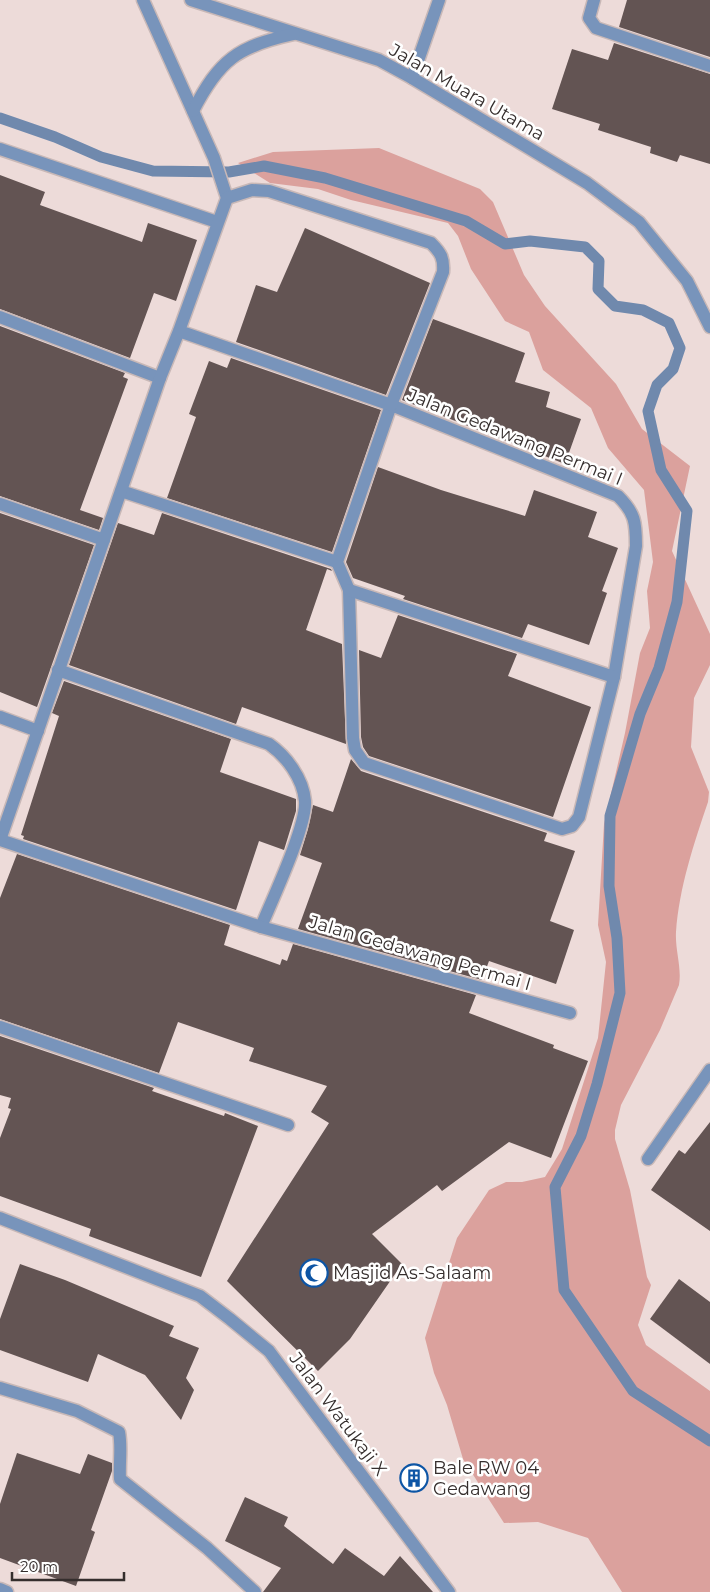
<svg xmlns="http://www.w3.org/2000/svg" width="710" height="1592" font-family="Montserrat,sans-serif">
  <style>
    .green { fill: #dba19d }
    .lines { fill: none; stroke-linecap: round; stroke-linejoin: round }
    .stream { stroke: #7089ad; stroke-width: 11 }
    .building { fill: #635453 }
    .minor-casing { stroke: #c8b8b7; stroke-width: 15 }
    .minor { stroke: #7894bb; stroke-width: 12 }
    .labels { text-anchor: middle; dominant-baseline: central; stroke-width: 5; stroke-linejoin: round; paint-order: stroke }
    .street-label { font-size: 18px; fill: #352e2d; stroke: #fff }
    .poi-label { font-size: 18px; fill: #352e2d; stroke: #fff; text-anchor: start }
  </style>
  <rect width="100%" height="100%" fill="#eddbd9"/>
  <path class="green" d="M379,148L480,189L493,202L524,275L545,306L616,384L642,429L690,466L672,551L710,634V665L694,698L691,747L709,792L708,802C694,843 679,888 676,932C675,950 682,968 679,985L660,1030L621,1105L615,1130V1139L630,1190L647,1277L651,1285L638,1325L646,1345L710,1391V1592H622L588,1538L538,1522L504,1523L463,1459L447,1405L434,1373L425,1338L457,1238L489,1190L506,1182H522L545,1177L562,1149L598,1038L606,962L598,925L604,824L625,733L640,653L650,628L647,591L653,562L644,490L608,448L591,408L543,370L529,332L505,321L471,269L458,236L448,223L351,200L318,189L270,183L238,163L273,152Z"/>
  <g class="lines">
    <polyline class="stream" points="0,118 55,137 101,157 153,171 229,172 264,166 325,178 466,221 505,244 530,241 585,247 599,261 598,289 615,306 643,310 669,323 680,348 673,369 657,385 648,411 661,470 687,511 677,602 659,668 640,714 610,816 609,886 617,938 620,993 597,1084 581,1136 555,1187 564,1290 633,1391 710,1441"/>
  </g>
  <g class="building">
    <polygon points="627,0 710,0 710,57 619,27"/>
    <polygon points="614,43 710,74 710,164 680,155 677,162 650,153 651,147 598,130 600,124 552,109 572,49 608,60"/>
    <polygon points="0,175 45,192 40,205 142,242 148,223 197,240 176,301 154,293 130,358 0,309"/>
    <polygon points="305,228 430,283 386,395 236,342 256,285 277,292"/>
    <polygon points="433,319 525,353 515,382 550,392 546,407 581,419 565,464 402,400"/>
    <polygon points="0,326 125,373 123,377 128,379 80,510 103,518 99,530 0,496"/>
    <polygon points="231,358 381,410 332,552 167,498 196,417 189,414 209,361 227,368"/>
    <polygon points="378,467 441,490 525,516 534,490 597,512 588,537 618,548 602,591 607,593 589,645 528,624 522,638 403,599 405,596 353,578 346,562"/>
    <polygon points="0,513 94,545 37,707 0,692"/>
    <polygon points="162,513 331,569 332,571 327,569 306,630 342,644 346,744 242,707 236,724 69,665 118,523 154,535"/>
    <polygon points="398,615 517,654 508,676 591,707 553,817 369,756 363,747 361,737 359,650 381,658"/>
    <polygon points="64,681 231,739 220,772 296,799 296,811 284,850 259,841 236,910 23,839 24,836 21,835 59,716 52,713"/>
    <polygon points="351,759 361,771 547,833 544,841 575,851 550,921 574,930 556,984 489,961 482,980 298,929 322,863 300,855 308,829 313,805 333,812"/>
    <polygon points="17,854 230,925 224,945 280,965 282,959 287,961 293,944 476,995 469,1013 554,1045 553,1048 588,1061 551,1158 509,1142 442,1191 437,1185 372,1234 402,1264 350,1339 318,1371 227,1281 329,1123 311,1112 327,1086 249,1061 254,1048 178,1022 159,1073 0,1019 0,898"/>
    <polygon points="0,1036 154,1088 152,1091 224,1116 225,1113 258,1126 201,1277 89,1236 91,1229 0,1196 0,1138 11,1109 8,1108 11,1098 0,1095"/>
    <polygon points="710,1122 710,1231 651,1190 679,1150 685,1154"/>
    <polygon points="20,1264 65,1280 174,1326 169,1336 199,1348 186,1378 194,1390 181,1420 145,1375 98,1354 88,1382 0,1350 0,1319"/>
    <polygon points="679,1279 710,1302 710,1364 650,1319"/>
    <polygon points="17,1453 80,1474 88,1454 112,1463 112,1471 91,1530 95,1532 76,1586 0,1558 0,1504"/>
    <polygon points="245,1497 288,1517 284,1526 333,1564 345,1548 384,1576 400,1556 433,1592 263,1592 281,1568 225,1541"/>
  </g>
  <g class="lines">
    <g class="minor-casing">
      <g id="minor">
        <polyline points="143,0 214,158 227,198"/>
        <polyline points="191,0 379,60 412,78 587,183 639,222 687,281 710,327"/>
        <polyline points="594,0 589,18 596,28 710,66"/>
        <polyline points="412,78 439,0"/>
        <path d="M193,111C219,60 238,46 294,34"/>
        <polyline points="0,149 217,222"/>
        <polyline points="0,317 160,378"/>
        <path d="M391,405L618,496C635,513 636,522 636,546L614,677L579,817L572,826L562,829L364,763L355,750L353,738L349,590L337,562Z"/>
        <polyline points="121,491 337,562"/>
        <polyline points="0,504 104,540"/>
        <polyline points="349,590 614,677"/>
        <path d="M58,670L269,744C286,756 303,778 305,801C307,826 272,900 261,927"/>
        <polyline points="0,717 38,731"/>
        <path d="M0,840L160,378L179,331L227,198L252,190L269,191L431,243C441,253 444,258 443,272L391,405L179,331"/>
        <polyline points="0,840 261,927 570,1013"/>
        <polyline points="0,1027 288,1125"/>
        <polyline points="648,1159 710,1070"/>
        <polyline points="0,1218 200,1296 230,1319 269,1351 449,1592"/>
        <path d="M0,1388L77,1411L119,1432C122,1447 119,1463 120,1479L207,1548L255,1592"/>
        <polyline points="0,1589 7,1592"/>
      </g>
    </g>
    <use href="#minor" class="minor"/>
  </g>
  <defs>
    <g id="mosque-ring" transform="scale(1.4375)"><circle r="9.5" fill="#fff" stroke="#0d55a5" stroke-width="1.5"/><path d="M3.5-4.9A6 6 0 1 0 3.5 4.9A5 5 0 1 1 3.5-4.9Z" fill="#0d55a5"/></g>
    <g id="building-ring" transform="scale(1.4375)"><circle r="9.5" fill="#fff" stroke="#0d55a5" stroke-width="1.5"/><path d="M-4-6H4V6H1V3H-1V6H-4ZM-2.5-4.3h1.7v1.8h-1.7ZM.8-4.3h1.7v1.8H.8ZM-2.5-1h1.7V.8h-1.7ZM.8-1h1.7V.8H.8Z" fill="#0d55a5"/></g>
  </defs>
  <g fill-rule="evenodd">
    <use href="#mosque-ring" x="314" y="1273"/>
    <use href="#building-ring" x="414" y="1478"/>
  </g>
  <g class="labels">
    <g class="street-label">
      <text transform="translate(467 92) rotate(30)">Jalan Muara Utama</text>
      <text transform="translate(515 437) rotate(22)">Jalan Gedawang Permai I</text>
      <text transform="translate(420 953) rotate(16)">Jalan Gedawang Permai I</text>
      <text transform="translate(338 1414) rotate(53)">Jalan Watukaji X</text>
    </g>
    <g class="poi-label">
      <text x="333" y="1273">Masjid As-Salaam</text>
      <text x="433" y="1468">Bale RW 04<tspan x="433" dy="21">Gedawang</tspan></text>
    </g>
  </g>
  <path d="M12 1572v8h112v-8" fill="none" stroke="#352e2d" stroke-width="2.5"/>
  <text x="20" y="1572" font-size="15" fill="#352e2d" stroke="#ffffff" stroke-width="4" paint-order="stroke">20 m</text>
</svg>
